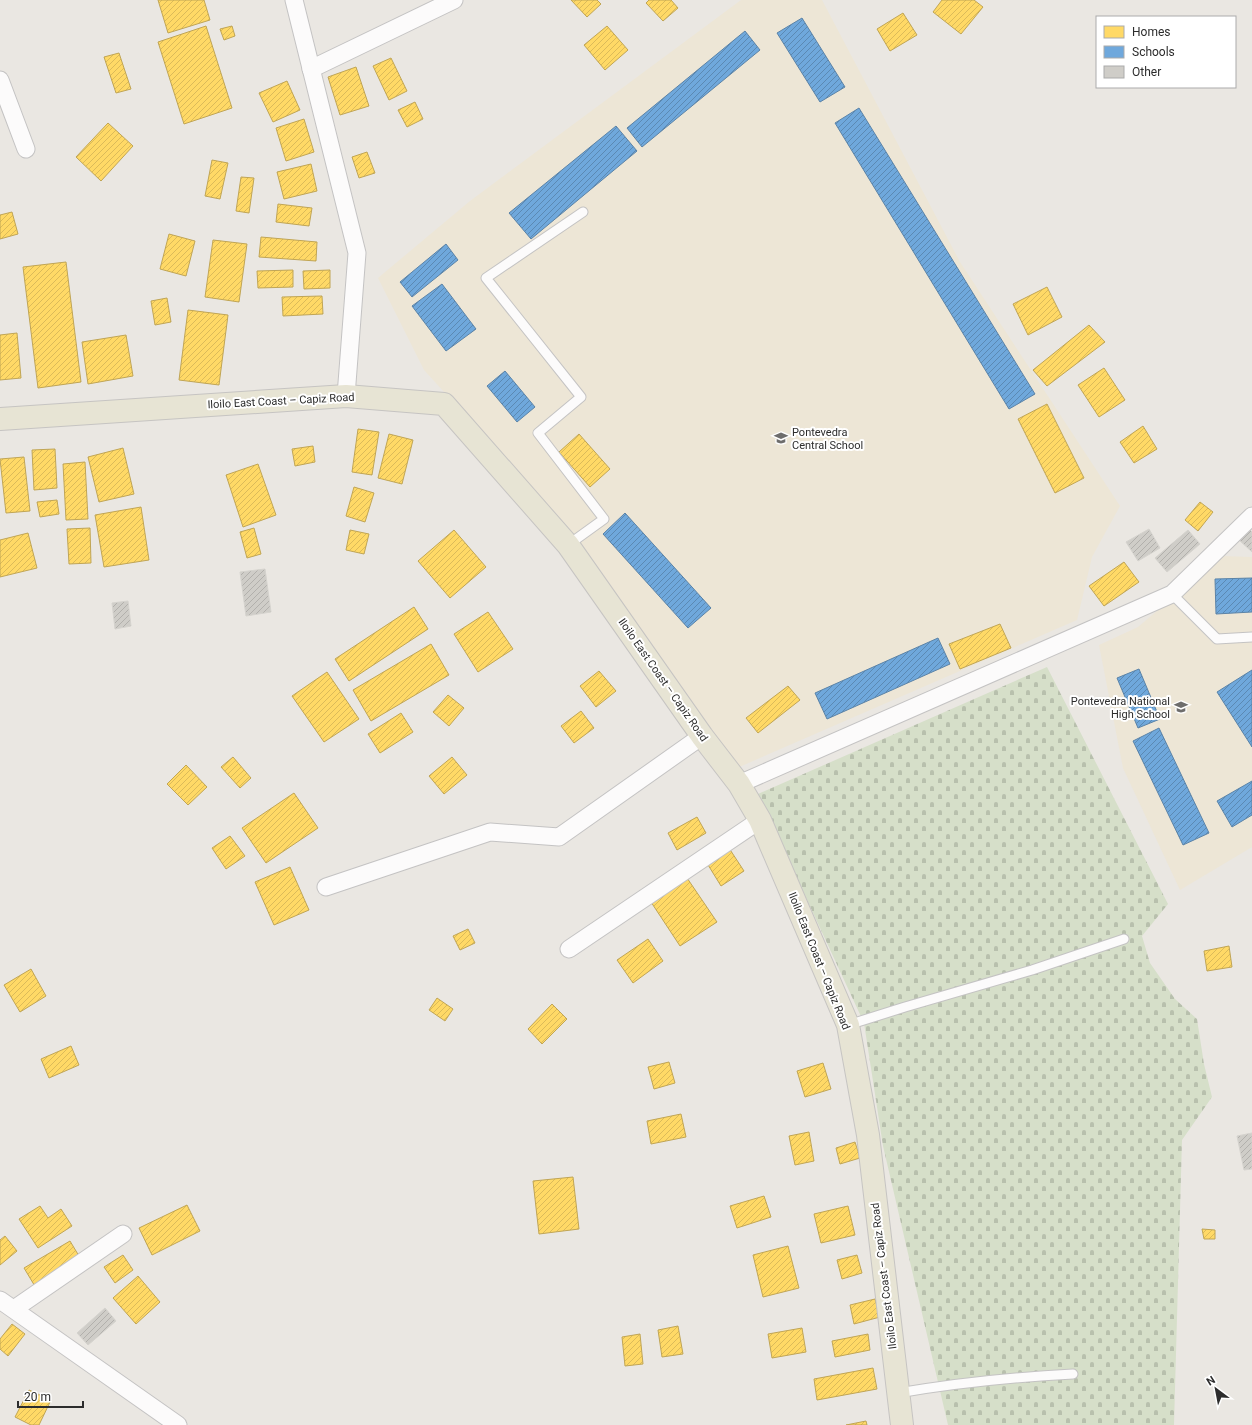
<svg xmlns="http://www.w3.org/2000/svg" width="1252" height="1425" font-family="Roboto,sans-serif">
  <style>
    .education { fill: #ede6d6 }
    .cemetery { fill: url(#cemetery-stones) }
    .homes { fill: url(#homes-hatch); stroke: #c0a555 }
    .schools { fill: url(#schools-hatch); stroke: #5b83a7 }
    .building { fill: url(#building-hatch); stroke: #d5d3ce }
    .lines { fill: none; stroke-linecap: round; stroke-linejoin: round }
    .lane-casing { stroke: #c4c3c3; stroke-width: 11 }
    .street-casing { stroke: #c4c3c3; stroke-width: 19 }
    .primary-casing { stroke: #c6c4c2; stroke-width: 24 }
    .lane { stroke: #fcfbfb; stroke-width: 9 }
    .street { stroke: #fcfbfb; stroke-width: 17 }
    .primary { stroke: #e7e4d4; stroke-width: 22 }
    .labels { text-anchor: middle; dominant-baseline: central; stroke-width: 4; stroke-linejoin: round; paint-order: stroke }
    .street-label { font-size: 11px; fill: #2c2c2c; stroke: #fff }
    .poi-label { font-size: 11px; fill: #2c2c2c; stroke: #fff; text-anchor: start }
  </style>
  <defs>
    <pattern id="cemetery-stones" width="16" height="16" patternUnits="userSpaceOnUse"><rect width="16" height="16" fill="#d6dfc9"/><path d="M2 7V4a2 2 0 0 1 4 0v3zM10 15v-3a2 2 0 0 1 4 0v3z" fill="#b8c0ad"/></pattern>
    <pattern id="homes-hatch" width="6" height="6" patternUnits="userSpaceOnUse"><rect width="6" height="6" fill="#ffd966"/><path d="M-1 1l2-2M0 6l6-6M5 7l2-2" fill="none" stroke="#dbba59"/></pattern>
    <pattern id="schools-hatch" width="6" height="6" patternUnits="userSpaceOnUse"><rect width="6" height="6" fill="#6fa8dc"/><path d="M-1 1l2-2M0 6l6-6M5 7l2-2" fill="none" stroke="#5b89b3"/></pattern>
    <pattern id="building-hatch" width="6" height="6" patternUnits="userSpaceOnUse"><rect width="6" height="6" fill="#cfcdc8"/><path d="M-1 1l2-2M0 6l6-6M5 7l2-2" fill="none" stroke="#b2b0ac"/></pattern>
  </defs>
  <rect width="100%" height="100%" fill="#eae7e2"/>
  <g class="education">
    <polygon points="741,0 822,0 960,262 1120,506 1092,557 1077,620 737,768 559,518 424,370 378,278 470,201"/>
    <polygon points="1222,556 1252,557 1252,847 1180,890 1123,768 1099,645 1138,627"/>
  </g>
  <polygon class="cemetery" points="1047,667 1168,904 1142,936 1150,963 1175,999 1197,1019 1204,1064 1212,1097 1182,1140 1174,1425 948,1425 883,1146 864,1023 758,794"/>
  <g class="homes">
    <polygon points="158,0 204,0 210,20 168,33"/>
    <polygon points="571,0 597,0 601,4 587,17"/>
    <polygon points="649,0 671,0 678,8 663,21 646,3"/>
    <polygon points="942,0 974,0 983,7 961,34 933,12"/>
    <polygon points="903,13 917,35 890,51 877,29"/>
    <polygon points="206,26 232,108 184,124 158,42"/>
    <polygon points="232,26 235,36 224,40 220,29"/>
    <polygon points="607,26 628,50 605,70 584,45"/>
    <polygon points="119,53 131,89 116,93 104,57"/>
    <polygon points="391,58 407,91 389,100 373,66"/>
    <polygon points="356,67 369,106 340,115 328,77"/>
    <polygon points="287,81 300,110 273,122 259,93"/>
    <polygon points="415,102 423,119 407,127 398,110"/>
    <polygon points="304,119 314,152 286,161 276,128"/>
    <polygon points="108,123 133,146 101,181 76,157"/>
    <polygon points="367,152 375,173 359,178 352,157"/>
    <polygon points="212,160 228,163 220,199 205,196"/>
    <polygon points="311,164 317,191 284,199 277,172"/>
    <polygon points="241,177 254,178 249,213 236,211"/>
    <polygon points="278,204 312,208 309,226 276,222"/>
    <polygon points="12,212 18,234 0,239 0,215"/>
    <polygon points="169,234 195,241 186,276 160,269"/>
    <polygon points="261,237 317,242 316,261 259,257"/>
    <polygon points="213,240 247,244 239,302 205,297"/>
    <polygon points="66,262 81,382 38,388 23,267"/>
    <polygon points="293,270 293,287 258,288 257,271"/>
    <polygon points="330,270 330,288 304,289 303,271"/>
    <polygon points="1047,287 1062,317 1028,335 1013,304"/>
    <polygon points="322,296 323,314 283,316 282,297"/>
    <polygon points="167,298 171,322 155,325 151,301"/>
    <polygon points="188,310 228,315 219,385 179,380"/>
    <polygon points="1089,325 1105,342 1047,386 1033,370"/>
    <polygon points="17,333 21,378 0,380 0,335"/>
    <polygon points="126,335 133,376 88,384 82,342"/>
    <polygon points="1104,368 1125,400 1099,417 1078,385"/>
    <polygon points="1047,404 1084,478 1055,493 1018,419"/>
    <polygon points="1143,426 1157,449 1134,463 1120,442"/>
    <polygon points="358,429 379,432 372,475 352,472"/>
    <polygon points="389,434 413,440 402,484 378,478"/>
    <polygon points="579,434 610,469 590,487 559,452"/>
    <polygon points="313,446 315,462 295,466 292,449"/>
    <polygon points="123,448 134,494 99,502 88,457"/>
    <polygon points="55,449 57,488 34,490 32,450"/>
    <polygon points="24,457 30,511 6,513 0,459"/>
    <polygon points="85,462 88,519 66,520 63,464"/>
    <polygon points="258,464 276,515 243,527 226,475"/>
    <polygon points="354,487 374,493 365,522 346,516"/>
    <polygon points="57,500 59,514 40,517 37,502"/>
    <polygon points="1200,502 1213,512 1198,531 1185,520"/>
    <polygon points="141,507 149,560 104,567 95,515"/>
    <polygon points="90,528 91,563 69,564 67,529"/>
    <polygon points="254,528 261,554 247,558 240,532"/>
    <polygon points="350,530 369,534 364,554 346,550"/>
    <polygon points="454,530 486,567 450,598 418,561"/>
    <polygon points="28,533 37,568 0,577 0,540"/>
    <polygon points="1124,562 1139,582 1104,606 1089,586"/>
    <polygon points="414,607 428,629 349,681 335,659"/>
    <polygon points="488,612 513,649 478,672 454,634"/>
    <polygon points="1000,624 1011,648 960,669 949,644"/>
    <polygon points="431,644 449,675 371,721 353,690"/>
    <polygon points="599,671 616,691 596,707 580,686"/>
    <polygon points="327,672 359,719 324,742 292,696"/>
    <polygon points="788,686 800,700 758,733 746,718"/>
    <polygon points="448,695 464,708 449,726 433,712"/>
    <polygon points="581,711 594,728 574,743 561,726"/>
    <polygon points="401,713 413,732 380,753 368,734"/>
    <polygon points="233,757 251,778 240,788 221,767"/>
    <polygon points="452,757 467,775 444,794 429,776"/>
    <polygon points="186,765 207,787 188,805 167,784"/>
    <polygon points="294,793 318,828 266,863 242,828"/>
    <polygon points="697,817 706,833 677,850 668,833"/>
    <polygon points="230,836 245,856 226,869 212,848"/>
    <polygon points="727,845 744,871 721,886 705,860"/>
    <polygon points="290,867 309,910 274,925 255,882"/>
    <polygon points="685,875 717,922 680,946 649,899"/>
    <polygon points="468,929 475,943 460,950 453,936"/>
    <polygon points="648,939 663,961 633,983 617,960"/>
    <polygon points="1229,946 1232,967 1207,971 1204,951"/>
    <polygon points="31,969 46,996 20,1012 4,985"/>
    <polygon points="437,998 453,1009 445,1021 429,1010"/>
    <polygon points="552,1004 567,1019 542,1044 528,1029"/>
    <polygon points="71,1046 79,1065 49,1078 41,1059"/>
    <polygon points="669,1062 675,1083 654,1089 648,1067"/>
    <polygon points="823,1063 831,1089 805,1097 797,1071"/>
    <polygon points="681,1114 686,1137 651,1144 647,1121"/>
    <polygon points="809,1132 814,1161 795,1165 789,1136"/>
    <polygon points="855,1142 860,1158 840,1164 836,1148"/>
    <polygon points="573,1177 579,1229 539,1234 533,1181"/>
    <polygon points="764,1196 771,1217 737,1228 730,1206"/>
    <polygon points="187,1205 200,1231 152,1255 139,1228"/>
    <polygon points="40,1206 48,1218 61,1209 72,1226 38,1248 19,1219"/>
    <polygon points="848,1206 855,1235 821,1243 814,1214"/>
    <polygon points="1202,1229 1215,1230 1215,1239 1204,1239"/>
    <polygon points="5,1236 17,1251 0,1265 0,1240"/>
    <polygon points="70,1241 82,1261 36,1288 24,1268"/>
    <polygon points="788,1246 799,1288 763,1297 753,1255"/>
    <polygon points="123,1255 133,1270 115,1283 104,1267"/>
    <polygon points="857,1255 862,1273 842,1279 837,1260"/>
    <polygon points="138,1276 160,1302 136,1324 113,1298"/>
    <polygon points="875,1299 880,1317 854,1324 850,1305"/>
    <polygon points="12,1324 25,1334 8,1356 0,1349 0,1339"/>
    <polygon points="678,1326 683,1354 662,1357 658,1330"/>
    <polygon points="802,1328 806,1352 772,1358 768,1334"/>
    <polygon points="640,1334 643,1364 625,1366 622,1337"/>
    <polygon points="868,1334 870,1350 835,1357 832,1341"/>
    <polygon points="873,1368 877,1389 817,1400 814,1379"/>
    <polygon points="29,1390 51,1400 39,1425 31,1425 15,1417"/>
    <polygon points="866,1421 867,1425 846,1425"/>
  </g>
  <g class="schools">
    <polygon points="802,18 845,87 820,102 777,33"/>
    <polygon points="745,31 760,50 642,147 627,128"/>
    <polygon points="859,108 1035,394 1009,409 835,123"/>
    <polygon points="616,126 637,151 531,239 509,213"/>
    <polygon points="446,244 458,260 412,297 400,282"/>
    <polygon points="442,284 476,329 446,351 412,306"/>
    <polygon points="505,371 535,407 517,422 487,386"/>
    <polygon points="625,513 711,608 688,628 603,534"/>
    <polygon points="1252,578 1252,612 1216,614 1215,579"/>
    <polygon points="938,638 950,664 827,719 815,693"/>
    <polygon points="1139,669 1160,719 1138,728 1117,678"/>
    <polygon points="1252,670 1252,747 1217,692"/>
    <polygon points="1159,728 1209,833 1183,845 1133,741"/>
    <polygon points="1252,781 1252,815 1232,827 1217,801"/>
  </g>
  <g class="building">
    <polygon points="1149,529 1160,548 1138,561 1126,542"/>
    <polygon points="1249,529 1252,532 1252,552 1238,539"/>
    <polygon points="1188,530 1200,544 1167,572 1155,558"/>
    <polygon points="265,569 271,612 246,616 240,572"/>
    <polygon points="128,601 131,626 115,629 112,603"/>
    <polygon points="1252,1133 1252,1169 1244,1170 1237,1136"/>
    <polygon points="105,1308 116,1321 88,1345 77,1333"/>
  </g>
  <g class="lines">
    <g class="lane-casing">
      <g id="lane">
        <polyline points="568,545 604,519 538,433 581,397 486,278 583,212"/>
        <polyline points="1172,594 1217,639 1252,637"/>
        <polyline points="848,1025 905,1007 1032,970 1124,939"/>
        <path d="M898,1393C956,1383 1014,1377 1073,1374"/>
      </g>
    </g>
    <g class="street-casing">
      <g id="street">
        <polyline points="294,0 357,253 346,396"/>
        <polyline points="311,69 454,0"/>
        <polyline points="0,80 26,149"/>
        <polyline points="739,784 1172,594 1252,516"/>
        <polyline points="326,887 490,832 559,837 702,736"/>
        <polyline points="569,949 760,820"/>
        <polyline points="0,1300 178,1425"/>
        <polyline points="14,1309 123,1234"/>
      </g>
    </g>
    <g class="primary-casing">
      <polyline id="primary" points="0,419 346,396 444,404 568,545 702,736 739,784 760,820 848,1025 868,1135 902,1425"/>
    </g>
    <use href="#lane" class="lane"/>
    <use href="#street" class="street"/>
    <use href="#primary" class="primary"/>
  </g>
  <defs>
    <g id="school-bare" transform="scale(1.08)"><path d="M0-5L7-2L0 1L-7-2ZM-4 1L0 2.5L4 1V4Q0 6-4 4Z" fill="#6e6d6c" stroke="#fff" stroke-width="2.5" paint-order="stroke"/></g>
  </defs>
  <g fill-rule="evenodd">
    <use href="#school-bare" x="781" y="438"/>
    <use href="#school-bare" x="1181" y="707"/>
  </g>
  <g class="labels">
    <g class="street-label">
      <text transform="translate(281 401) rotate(-3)">Iloilo East Coast – Capiz Road</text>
      <text transform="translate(663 680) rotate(55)">Iloilo East Coast – Capiz Road</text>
      <text transform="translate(819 961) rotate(68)">Iloilo East Coast – Capiz Road</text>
      <text transform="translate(884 1276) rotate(-97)">Iloilo East Coast – Capiz Road</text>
    </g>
    <g class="poi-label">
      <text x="792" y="432">Pontevedra<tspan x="792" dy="13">Central School</tspan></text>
      <text x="1170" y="701" text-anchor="end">Pontevedra National<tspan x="1170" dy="13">High School</tspan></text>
    </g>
  </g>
  <rect x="1096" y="16" width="140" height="72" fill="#ffffff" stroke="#ababab"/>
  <rect x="1104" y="26" width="20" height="12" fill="#ffd966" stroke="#ababab"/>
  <text x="1132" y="36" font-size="12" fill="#2c2c2c">Homes</text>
  <rect x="1104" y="46" width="20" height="12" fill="#6fa8dc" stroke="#ababab"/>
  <text x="1132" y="56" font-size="12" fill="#2c2c2c">Schools</text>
  <rect x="1104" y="66" width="20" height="12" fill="#cfcdc8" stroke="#ababab"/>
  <text x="1132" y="76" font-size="12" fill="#2c2c2c">Other</text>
  <g transform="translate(1216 1389) rotate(328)" stroke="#ffffff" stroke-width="3" paint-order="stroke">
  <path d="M0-3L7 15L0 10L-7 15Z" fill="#2c2c2c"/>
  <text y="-6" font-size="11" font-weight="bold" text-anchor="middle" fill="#2c2c2c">N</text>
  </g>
  <path d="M18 1401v6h65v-6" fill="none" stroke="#2c2c2c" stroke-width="2"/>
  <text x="24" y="1401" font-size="12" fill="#2c2c2c" stroke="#ffffff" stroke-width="3" paint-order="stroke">20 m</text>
</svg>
